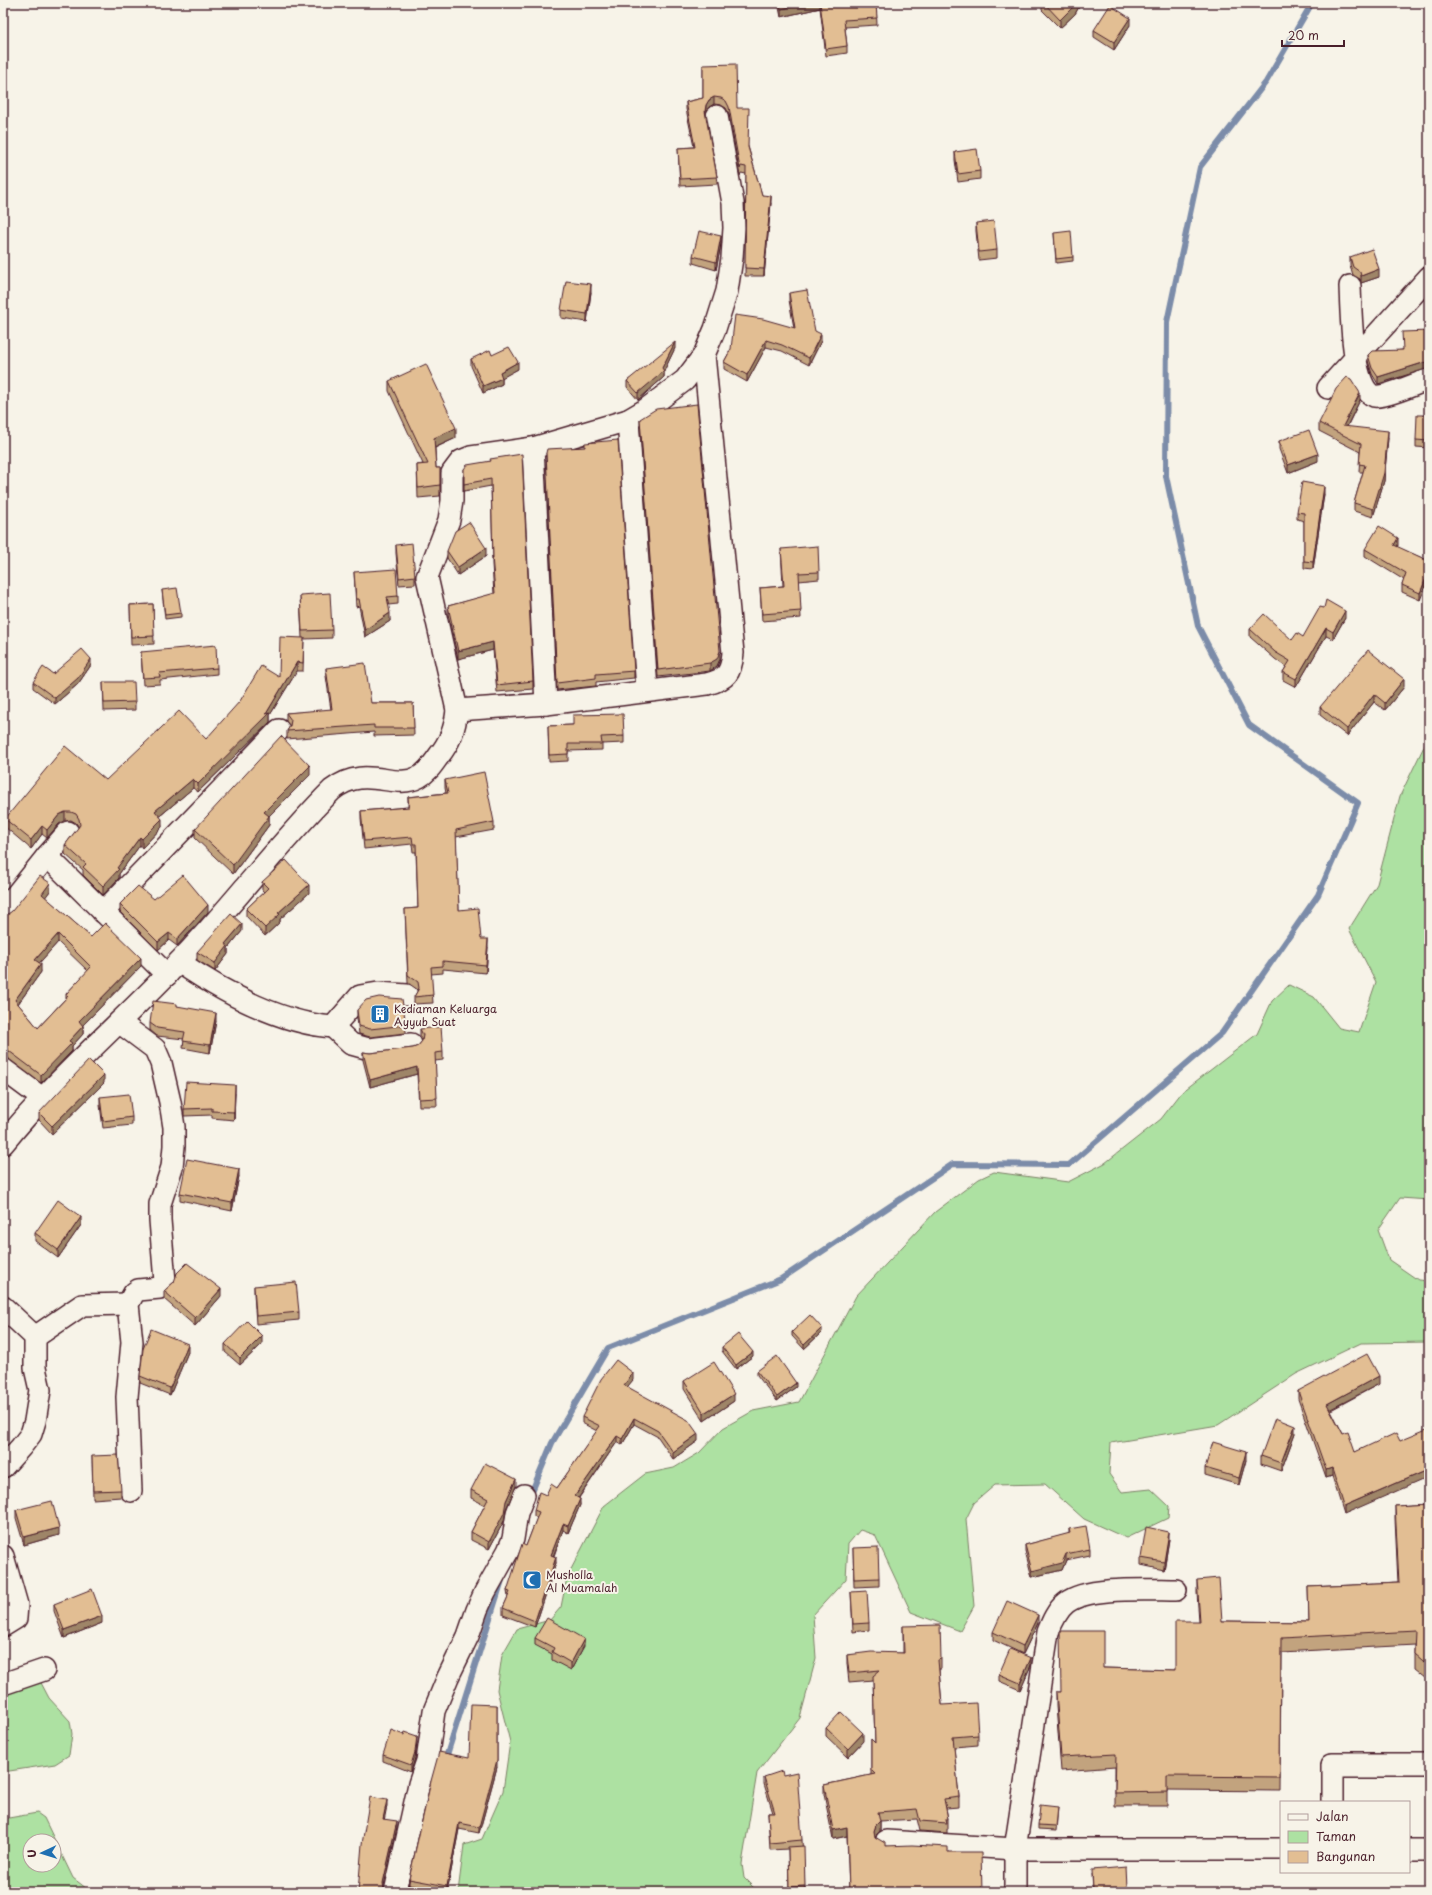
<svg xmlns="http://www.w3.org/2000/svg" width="1432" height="1895" font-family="'Playpen Sans',sans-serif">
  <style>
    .green { fill: #ade1a2; stroke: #7c8066; fill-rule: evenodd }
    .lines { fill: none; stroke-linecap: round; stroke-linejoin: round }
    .stream { stroke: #7c8ca9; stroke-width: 6 }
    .minor-casing { stroke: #4a1f2b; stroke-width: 24 }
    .minor { stroke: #f7f3e8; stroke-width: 21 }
    .wall { fill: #c2a37e; stroke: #4a1f2b; fill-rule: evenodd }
    .shaded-wall { fill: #9e8567; stroke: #4a1f2b }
    .building { fill: #e2be93; stroke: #4a1f2b; fill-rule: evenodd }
    .labels { text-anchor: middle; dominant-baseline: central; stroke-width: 4; stroke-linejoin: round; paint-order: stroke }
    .poi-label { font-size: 11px; fill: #4a1f2b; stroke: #f7f3e8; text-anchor: start }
  </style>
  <rect width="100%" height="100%" fill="#f7f3e8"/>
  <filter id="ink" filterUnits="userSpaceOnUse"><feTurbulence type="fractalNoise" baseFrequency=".025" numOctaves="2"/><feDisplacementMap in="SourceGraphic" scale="8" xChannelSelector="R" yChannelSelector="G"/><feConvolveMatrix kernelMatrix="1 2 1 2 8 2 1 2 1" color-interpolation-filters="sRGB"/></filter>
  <g filter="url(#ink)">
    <g class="green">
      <polygon points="1429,736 1429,1200 1400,1198 1378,1230 1389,1260 1418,1280 1429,1281 1429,1342 1361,1343 1296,1374 1218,1425 1111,1443 1109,1474 1122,1492 1151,1489 1169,1506 1168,1518 1126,1538 1084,1519 1045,1484 995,1485 974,1503 966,1519 974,1606 960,1631 911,1612 875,1535 860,1530 848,1544 846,1579 813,1615 816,1658 800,1718 757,1773 742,1864 744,1878 758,1892 458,1892 464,1845 482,1839 503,1791 510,1742 497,1690 502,1655 517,1629 550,1620 561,1607 567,1577 604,1506 645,1474 674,1468 699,1453 723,1428 753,1411 799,1402 856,1296 935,1212 979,1179 994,1172 1068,1182 1105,1163 1161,1119 1182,1092 1257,1034 1272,1001 1289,985 1314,997 1339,1028 1359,1032 1376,982 1349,929 1377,884 1400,796"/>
      <polygon points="39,1679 49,1698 70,1721 72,1734 69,1755 55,1764 3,1772 3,1689"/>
      <path d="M37,1813L44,1818L73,1878L91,1892H3V1819ZM30,1841H54V1865H30Z"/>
    </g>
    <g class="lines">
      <g class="stream">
        <polyline points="530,1496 552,1443 608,1348 781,1279 953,1164 1069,1165 1222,1033 1318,895 1358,803 1249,725 1198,626 1166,476 1167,322 1200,167 1266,82 1312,3"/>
        <polyline points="445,1761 502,1580"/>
        <polyline points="413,1892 415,1878"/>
      </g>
      <g class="minor-casing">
        <g id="minor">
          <path d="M1350,286C1351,307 1351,389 1374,396C1384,398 1418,383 1429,379"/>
          <polyline points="1328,388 1429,277"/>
          <polyline points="628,420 647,690"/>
          <polyline points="533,448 546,704"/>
          <path d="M457,710L546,704L707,684C727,679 731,673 733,653L704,355"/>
          <polyline points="47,856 68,832"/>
          <polyline points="3,911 47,856 167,975"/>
          <polyline points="103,912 279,730"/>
          <path d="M179,962C223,992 279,1023 333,1027L360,996L378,993L407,995"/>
          <polyline points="119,1022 155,1049 161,1063 170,1102 174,1127 174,1146 172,1167 160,1204 160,1220 165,1282 160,1288 138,1290 134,1293 128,1304 132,1342 127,1397 131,1491"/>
          <polyline points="333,1027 351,1044 369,1049 411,1044"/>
          <polyline points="3,1069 42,1098"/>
          <path d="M3,1144C56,1078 120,1024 177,964C231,908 277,845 332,790C366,763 393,791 419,777C428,772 433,764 438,757C450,742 455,729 457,710L427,577L449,520L452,501V473L461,461L471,457L533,448L628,420L645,410L685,380L704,355L715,329L727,291L732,258L734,228L733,203L717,116"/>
          <polyline points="3,1307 35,1337 35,1368 40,1390 35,1421 31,1434 21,1447 3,1467"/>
          <polyline points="35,1337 82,1305 128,1304"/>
          <polyline points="3,1556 17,1605 16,1618 3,1626"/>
          <polyline points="3,1684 44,1670"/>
          <polyline points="1332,1802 1332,1765 1429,1765"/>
          <polyline points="886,1841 1015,1849 1281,1849"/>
          <polyline points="1409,1849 1429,1849"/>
          <polyline points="395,1892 419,1784 427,1761 434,1711 448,1677 468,1636 477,1610 485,1592 508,1551 513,1539 517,1513 524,1495"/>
          <path d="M1015,1892V1849L1048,1632C1052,1622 1057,1610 1066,1603C1087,1586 1148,1590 1176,1590"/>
        </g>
      </g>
      <use href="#minor" class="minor"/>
    </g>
    <g class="wall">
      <polygon points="751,3 758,3 757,6"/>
      <polygon points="778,3 876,3 877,25 845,27 847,46 847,53 826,56 820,8 781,17"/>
      <polygon points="1042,3 1081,3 1075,14 1060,28 1042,10"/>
      <polygon points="1130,25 1114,50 1094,37 1094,30"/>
      <polygon points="703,65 737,108 762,195 771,203 764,276 745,276 746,174 741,173 740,176 729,114 726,108 721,105 714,104 709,107 706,112 717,177 717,184 680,186 678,148 694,147 686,109 686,102 703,98"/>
      <polygon points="955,152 980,171 980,179 958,182 955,160"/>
      <polygon points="976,223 997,250 997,258 979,260 976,231"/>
      <polygon points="1054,233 1073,257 1073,261 1056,263"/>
      <polygon points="721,244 716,270 693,263 693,256"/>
      <polygon points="1350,257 1379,277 1361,283 1360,279 1353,275 1350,265"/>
      <polygon points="591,292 587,322 561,318 561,310"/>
      <polygon points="789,293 821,341 809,365 782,351 766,347 747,382 724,369 724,362 731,349 794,328 789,300"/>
      <polygon points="1429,331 1429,368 1378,384 1372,374 1368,361 1368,355 1402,350"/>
      <polygon points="675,348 664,371 664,377 638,400 627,387 627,381"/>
      <polygon points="492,355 518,369 502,377 502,384 483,393 471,366 471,359"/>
      <polygon points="389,381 456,438 435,448 436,468 440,468 440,496 418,498 417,465 423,464 389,391"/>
      <polygon points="1360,400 1347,427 1388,438 1384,481 1373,517 1354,511 1354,503 1363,472 1359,472 1360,452 1319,431 1319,423"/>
      <polygon points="1429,415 1429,448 1416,447 1416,440"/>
      <polygon points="640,419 720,659 717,666 710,671 658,677 640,427"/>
      <polygon points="1279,441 1318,461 1288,473 1279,449"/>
      <polygon points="585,443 634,671 634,678 596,682 596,686 557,690 546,453 585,447"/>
      <polygon points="491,461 533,681 533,689 497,692 493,650 458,659 448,614 448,606 494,594 492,564 492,556 493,559 491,486 464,491 464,469"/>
      <polygon points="1324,494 1313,569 1304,568 1304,521 1297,519 1297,512"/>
      <polygon points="396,545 415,576 415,584 399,585 396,553"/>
      <polygon points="1398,545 1397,547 1429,561 1420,600 1402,592 1402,585 1404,580 1365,556 1365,549"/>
      <polygon points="781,549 819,572 819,579 799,581 801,618 762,621 760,588 783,586"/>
      <polygon points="447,551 486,556 458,575 447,558"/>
      <polygon points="354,572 398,596 398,604 388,605 390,621 365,637 359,606 356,607"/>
      <polygon points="162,590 181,613 181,617 165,619"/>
      <polygon points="300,595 332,630 332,638 304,639 303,671 297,671 270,715 270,722 198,792 193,788 160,816 162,827 142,848 140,845 119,874 119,878 103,895 83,875 83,870 65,854 65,845 79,827 76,823 71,820 65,821 59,824 47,838 42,834 31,849 5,827 5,819 106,780 206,739 279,677 302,638"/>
      <polygon points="153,604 154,644 131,645 130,605"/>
      <polygon points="1345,618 1333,639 1326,636 1296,687 1283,680 1283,672 1286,667 1275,659 1250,637 1250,629 1292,640 1303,637"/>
      <polygon points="141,652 217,668 217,674 160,680 160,684 143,685"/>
      <polygon points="91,665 78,684 55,704 33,688 33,682 53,674"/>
      <polygon points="326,668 371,703 413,703 414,735 374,736 374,732 287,739 287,731 290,726 286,721 286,713 331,710 326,676"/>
      <polygon points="103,682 135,702 135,710 104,711"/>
      <polygon points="1404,687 1385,710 1374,702 1347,736 1320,715 1320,707"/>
      <polygon points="573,725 624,736 624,743 602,744 602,750 568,751 568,761 549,762 548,726"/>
      <polygon points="310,775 269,816 269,825 233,874 195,838 195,829"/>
      <polygon points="445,780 494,822 494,830 456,837 459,910 488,947 486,973 443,969 443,973 431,974 433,1003 414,1004 414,997 418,990 408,983 405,909 418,908 416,852 413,852 412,844 364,849 361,818 361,811 408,807 408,797 446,793 445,788"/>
      <polygon points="262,882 309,893 280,919 280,922 265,936 246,916 246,909 264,892 262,890"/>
      <path d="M50,891L45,897L91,937L141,966L83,1025V1034L72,1046V1051L41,1083L9,1059L3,1051V915L8,914ZM58,942L88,971L66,994V998L38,1028L18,1004L41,972L39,963Z"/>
      <polygon points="154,899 208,912 177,946 169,940 158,950 120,912 120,904"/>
      <polygon points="242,931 228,948 228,954 215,971 197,960 197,952"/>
      <polygon points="177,1006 216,1021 210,1053 183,1048 184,1039 157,1036 150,1030 150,1023"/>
      <polygon points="357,1010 406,1025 406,1033 370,1037 359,1034 357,1018"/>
      <polygon points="420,1029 443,1052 443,1060 435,1061 437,1106 419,1106 417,1074 370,1087 363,1060 363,1052 370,1053 413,1048 418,1046 422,1041 420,1037"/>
      <polygon points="104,1083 52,1134 39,1120 39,1113"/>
      <polygon points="235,1093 234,1120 212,1118 212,1115 184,1116 184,1109"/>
      <polygon points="100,1097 132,1117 132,1125 103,1128 100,1105"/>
      <polygon points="239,1176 232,1211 180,1200 180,1193"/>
      <polygon points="81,1225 58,1258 35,1241 35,1233"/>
      <polygon points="174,1282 221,1296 195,1326 164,1299 164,1291"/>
      <polygon points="254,1286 299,1312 299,1320 256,1324 254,1293"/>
      <polygon points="792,1332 822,1332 804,1349 792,1336"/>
      <polygon points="225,1344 262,1344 240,1365 225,1352"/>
      <polygon points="722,1347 753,1356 736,1369 722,1351"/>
      <polygon points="188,1352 170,1395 140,1383 140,1376"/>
      <polygon points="757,1371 796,1387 777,1401 757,1375"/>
      <polygon points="633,1380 627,1386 698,1441 673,1459 658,1437 634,1424 622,1445 617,1442 579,1498 580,1505 568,1533 563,1530 554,1556 556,1563 535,1627 503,1615 503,1608 508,1597 507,1591 526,1546 537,1518 534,1516 534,1510 546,1495 557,1488 597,1431 582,1423 582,1417"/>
      <polygon points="684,1381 734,1401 704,1421 684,1389"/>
      <polygon points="1379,1384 1331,1410 1343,1434 1355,1452 1400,1441 1344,1514 1332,1476 1326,1478 1298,1399 1298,1391"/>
      <polygon points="1295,1433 1281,1471 1261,1464 1261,1456"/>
      <polygon points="92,1456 121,1490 121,1497 93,1499"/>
      <polygon points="1246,1460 1239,1485 1205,1475 1205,1468"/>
      <polygon points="516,1486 506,1509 504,1521 489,1549 471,1540 471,1532 485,1505 471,1498 471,1490"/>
      <polygon points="1429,1504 1429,1679 1415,1668 1415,1645 1281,1652 1280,1791 1167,1790 1167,1806 1115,1806 1115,1767 1061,1771 1056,1706 1056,1692 1061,1692 1103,1668 1175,1670 1199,1621 1197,1593 1197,1580 1222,1621 1309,1622 1308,1587 1398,1583 1395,1519 1395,1506"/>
      <polygon points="16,1510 59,1535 24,1545 16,1518"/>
      <polygon points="1069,1529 1090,1549 1090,1555 1066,1560 1062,1570 1032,1577 1025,1551 1025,1545 1069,1534"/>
      <polygon points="1169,1539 1164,1570 1141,1565 1141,1558"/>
      <polygon points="853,1548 879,1578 879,1586 854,1587"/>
      <polygon points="851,1592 869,1623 869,1630 853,1632"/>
      <polygon points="54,1604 102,1623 64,1638 54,1611"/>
      <polygon points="1038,1623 1023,1654 993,1640 993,1632"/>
      <polygon points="903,1626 941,1659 941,1669 939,1669 942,1705 978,1735 978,1745 954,1747 959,1797 959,1807 946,1808 948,1819 948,1829 947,1829 947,1833 920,1831 917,1819 880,1821 880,1831 876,1835 875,1837 885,1846 948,1852 982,1892 849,1892 847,1836 833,1839 824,1794 824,1785 871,1775 871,1739 875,1743 873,1680 849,1682 847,1664 847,1655 903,1653"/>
      <polygon points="535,1638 584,1646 571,1670 552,1660 552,1654 535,1645"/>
      <polygon points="1031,1665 1020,1690 999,1681 999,1674"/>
      <polygon points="826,1728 863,1741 848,1757 826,1736"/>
      <polygon points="417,1742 415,1758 411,1772 383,1761 383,1755"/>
      <polygon points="497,1767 479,1833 459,1829 447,1892 409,1885 407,1888 431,1781"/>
      <polygon points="764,1777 802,1840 805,1892 789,1892 788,1849 770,1850 768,1813 773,1813 764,1784"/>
      <polygon points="1058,1807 1056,1831 1038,1830 1038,1826"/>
      <polygon points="1092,1874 1127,1888 1127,1891 1093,1892"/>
    </g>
    <g class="shaded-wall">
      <polygon points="809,3 820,3 820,8 781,17 781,9"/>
      <polygon points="1076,3 1081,3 1075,14 1060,28 1060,20"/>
      <polygon points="1130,18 1130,25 1114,50 1114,42"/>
      <polygon points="714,97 714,104 709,107 706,112 705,118 706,105 709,100"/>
      <polygon points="771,196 771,203 764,276 764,269"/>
      <polygon points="721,236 721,244 716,270 716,262"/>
      <polygon points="1379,269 1379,277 1361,283 1361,276"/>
      <polygon points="591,284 591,292 587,322 587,314"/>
      <polygon points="821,334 821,341 809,365 809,358"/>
      <polygon points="766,340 766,347 747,382 747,375"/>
      <polygon points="675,342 675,348 664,371 664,377 638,400 638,393 662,368"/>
      <polygon points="1429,361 1429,368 1378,384 1378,377"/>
      <polygon points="518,362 518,369 500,379 500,372"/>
      <polygon points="502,378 502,384 483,393 483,386"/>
      <polygon points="1360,393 1360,400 1343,434 1343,426"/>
      <polygon points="456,428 456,438 434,448 434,438"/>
      <polygon points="1388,431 1388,438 1384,481 1373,517 1373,509"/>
      <polygon points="1318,454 1318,461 1288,473 1288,465"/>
      <polygon points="1324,486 1324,494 1313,569 1313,562"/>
      <polygon points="1398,538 1398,545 1394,553 1394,545"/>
      <polygon points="486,548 486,556 458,575 458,567"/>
      <polygon points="1429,571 1429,579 1420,600 1420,593"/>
      <polygon points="1345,611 1345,618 1333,639 1333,632"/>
      <polygon points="390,613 390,621 365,637 365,630"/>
      <polygon points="1326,628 1326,636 1296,687 1296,679"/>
      <polygon points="493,642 493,650 458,659 458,651"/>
      <polygon points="720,651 720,659 717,666 710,671 710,663"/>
      <polygon points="91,659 91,665 78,684 55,704 55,698"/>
      <polygon points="297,662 297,671 270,715 270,722 198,792 198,784 266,714"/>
      <polygon points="1404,679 1404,687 1385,710 1385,703"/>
      <polygon points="1374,694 1374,702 1347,736 1347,729"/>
      <polygon points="310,766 310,775 269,816 269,825 233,874 233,865 264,812"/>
      <polygon points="193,779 193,788 155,820 155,811"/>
      <polygon points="65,812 65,821 59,824 47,838 47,830 59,815"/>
      <polygon points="162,819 162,827 142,848 142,839"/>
      <polygon points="42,826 42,834 31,849 31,840"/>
      <polygon points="140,837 140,845 119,874 119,878 103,895 103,886"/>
      <polygon points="50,883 50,891 42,902 42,894"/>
      <polygon points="309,885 309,893 280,919 280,922 265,936 265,928 278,913"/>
      <polygon points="208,905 208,912 177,946 177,939"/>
      <polygon points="242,924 242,931 228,948 228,954 215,971 215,963 225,944"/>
      <polygon points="169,933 169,940 158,950 158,942"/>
      <polygon points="58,934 58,942 35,968 35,960"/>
      <polygon points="488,939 488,947 486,973 486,965"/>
      <polygon points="141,958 141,966 79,1029 79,1021"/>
      <polygon points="41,964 41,972 15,1008 15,1000"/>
      <polygon points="216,1013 216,1021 210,1053 210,1045"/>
      <polygon points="83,1026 83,1034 72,1046 72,1051 41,1083 41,1075 69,1041"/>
      <polygon points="417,1067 417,1074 370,1087 370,1080"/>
      <polygon points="104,1075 104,1083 52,1134 52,1126"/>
      <polygon points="235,1085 235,1093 234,1120 234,1112"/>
      <polygon points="239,1169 239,1176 232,1211 232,1203"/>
      <polygon points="81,1217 81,1225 58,1258 58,1250"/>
      <polygon points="221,1289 221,1296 195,1326 195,1318"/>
      <polygon points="822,1328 822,1332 804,1349 804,1345"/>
      <polygon points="262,1336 262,1344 240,1365 240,1358"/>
      <polygon points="188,1344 188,1352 170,1395 170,1388"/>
      <polygon points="753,1352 753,1356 736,1369 736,1365"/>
      <polygon points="633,1373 633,1380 624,1391 624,1385"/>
      <polygon points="1379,1376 1379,1384 1327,1411 1327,1404"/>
      <polygon points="796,1383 796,1387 777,1401 777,1397"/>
      <polygon points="734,1394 734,1401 704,1421 704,1413"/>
      <polygon points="634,1418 634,1424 622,1445 622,1439"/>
      <polygon points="1295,1426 1295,1433 1281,1471 1281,1463"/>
      <polygon points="698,1434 698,1441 673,1459 673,1452"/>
      <polygon points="617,1436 617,1442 575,1503 575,1496"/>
      <polygon points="1246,1452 1246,1460 1239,1485 1239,1478"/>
      <polygon points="1332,1468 1332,1476 1326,1478 1326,1470"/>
      <polygon points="1429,1469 1429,1477 1344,1514 1344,1506"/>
      <polygon points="516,1479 516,1486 506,1509 504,1521 489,1549 489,1542 506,1501"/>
      <polygon points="580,1499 580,1505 568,1533 568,1526"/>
      <polygon points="563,1524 563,1530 551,1562 551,1555"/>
      <polygon points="59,1528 59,1535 24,1545 24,1537"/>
      <polygon points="1169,1532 1169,1539 1164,1570 1164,1562"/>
      <polygon points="1066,1554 1066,1560 1062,1570 1032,1577 1032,1571"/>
      <polygon points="556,1557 556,1563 535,1627 535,1621"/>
      <polygon points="1038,1615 1038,1623 1023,1654 1023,1646"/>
      <polygon points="102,1616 102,1623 64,1638 64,1630"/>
      <polygon points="584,1639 584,1646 571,1670 571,1663"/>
      <polygon points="1031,1658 1031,1665 1020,1690 1020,1683"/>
      <polygon points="497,1705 497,1767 479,1833 479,1827"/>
      <polygon points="863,1733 863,1741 848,1757 848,1749"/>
      <polygon points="417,1736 417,1742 415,1758 411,1772 411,1765"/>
      <polygon points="387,1800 387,1806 383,1826 383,1819"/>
      <polygon points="397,1821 397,1828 383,1890 383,1883"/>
      <polygon points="880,1821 880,1831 876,1835 874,1841 874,1831 876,1825"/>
      <polygon points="459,1823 459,1829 447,1892 447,1886"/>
      <polygon points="847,1827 847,1836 833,1839 833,1830"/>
      <polygon points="409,1879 409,1885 408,1892 407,1892"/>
    </g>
    <g class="building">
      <polygon points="780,3 809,3 781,9"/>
      <polygon points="820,3 876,3 877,18 844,20 847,46 826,49"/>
      <polygon points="1044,3 1076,3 1075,5 1060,20"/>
      <polygon points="1110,5 1130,18 1114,42 1094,30"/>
      <polygon points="736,64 737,108 749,108 748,147 762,195 771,196 764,269 745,268 746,167 741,166 740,169 729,107 726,101 721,98 714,97 709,100 706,105 705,111 717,177 680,179 678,148 695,147 686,102 703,98 703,65"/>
      <polygon points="977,149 980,171 958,174 955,152"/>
      <polygon points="994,221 997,250 979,252 976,223"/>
      <polygon points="699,231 721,236 716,262 693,256"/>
      <polygon points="1071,231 1073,257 1056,259 1054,233"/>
      <polygon points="1372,249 1379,269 1361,276 1360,272 1353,267 1350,257"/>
      <polygon points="566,281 591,284 587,314 561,310"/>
      <polygon points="807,290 815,331 821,334 809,358 782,345 766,340 747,375 724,362 731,349 735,315 763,319 795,328 789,293"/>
      <polygon points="1429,331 1429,361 1378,377 1372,368 1368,355 1372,351 1403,350 1402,332"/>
      <polygon points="675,342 662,368 664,371 638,393 627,381"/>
      <polygon points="509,347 518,362 500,372 502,378 483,386 471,359 490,350 492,355"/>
      <polygon points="426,364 456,428 434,438 436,468 440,468 440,485 418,488 417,465 428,464 389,381"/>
      <polygon points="1347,377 1351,379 1360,393 1343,426 1388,431 1384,473 1373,509 1354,503 1365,465 1359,464 1361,444 1319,423 1336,389"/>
      <polygon points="697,404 720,651 717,659 710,663 658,670 640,419 656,409"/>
      <polygon points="1417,415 1429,415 1429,441 1416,440"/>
      <polygon points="1309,430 1318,454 1288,465 1279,441"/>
      <polygon points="618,440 634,671 596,674 596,678 557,683 546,453 547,449 585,447 585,443"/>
      <polygon points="522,454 533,681 497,685 493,642 458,651 448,606 495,593 492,556 493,559 491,479 464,484 464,469 467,465 491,461 490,459"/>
      <polygon points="1302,482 1324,486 1313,562 1304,561 1304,513 1297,512"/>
      <polygon points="469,522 486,548 458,567 447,551 455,531"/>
      <polygon points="1379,526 1398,538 1394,545 1429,561 1429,571 1420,593 1402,585 1406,573 1365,549"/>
      <polygon points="412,543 415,576 399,578 396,545"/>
      <polygon points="818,546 819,572 799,573 801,611 762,614 760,588 784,586 781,549"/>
      <polygon points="396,569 398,596 387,597 390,613 365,630 359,599 356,599 354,572"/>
      <polygon points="177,588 181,613 165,615 162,590"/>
      <polygon points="330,593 332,630 302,631 300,595"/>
      <polygon points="1326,600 1345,611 1333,632 1326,628 1296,679 1283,672 1290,661 1275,652 1250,629 1264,614 1292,640 1297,633 1303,637 1320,607 1324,608"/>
      <polygon points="153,604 154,636 131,637 130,605"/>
      <polygon points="280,637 304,638 303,663 297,662 266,714 270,713 198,784 193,779 155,811 162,819 142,839 140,837 117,868 119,869 103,886 83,867 86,864 65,845 80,825 79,819 76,814 71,812 65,812 59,815 47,830 42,826 31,840 5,819 65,746 106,780 179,711 206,739 240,701 261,666 279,677"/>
      <polygon points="216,645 217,668 159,673 160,677 143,678 141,652"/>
      <polygon points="82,649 91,659 78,678 55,698 33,682 43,667 53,674"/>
      <polygon points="1368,650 1404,679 1385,703 1374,694 1347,729 1320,707"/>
      <polygon points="365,663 371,703 413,703 414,728 374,728 374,725 287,731 290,726 291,720 286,713 332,709 326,668"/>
      <polygon points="103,682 134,682 135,702 104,703"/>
      <polygon points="623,714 624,736 601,737 602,744 568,744 568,754 549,755 548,726 573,725 573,715"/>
      <polygon points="281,736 310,766 264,812 269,816 233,865 195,829"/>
      <polygon points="484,772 494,822 456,830 459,910 478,908 481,939 488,939 486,965 443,961 443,966 431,967 433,995 414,997 419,988 418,982 408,975 405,909 418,908 416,844 413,844 412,837 364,841 361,811 409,807 408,797 448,793 445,780"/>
      <polygon points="286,860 309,885 278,913 280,914 265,928 246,909 268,888 262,882"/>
      <polygon points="183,875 208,905 177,939 169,933 158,942 120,904 138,886 154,899"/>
      <path d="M40,876L50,883L42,894L91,937L105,923L141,958L79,1021L83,1026L69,1041L72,1043L41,1075L9,1051L3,1043V915L8,914L12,911ZM58,934L91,967L66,994L68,996L38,1028L15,1000L41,964L35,960Z"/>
      <polygon points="231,914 242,924 225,944 228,946 215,963 197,952"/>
      <polygon points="379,997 402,999 406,1025 370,1029 359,1026 357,1010 366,1000"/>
      <polygon points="153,1001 177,1004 177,1006 216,1013 210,1045 183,1041 185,1032 157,1028 150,1023"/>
      <polygon points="441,1027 443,1052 435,1053 437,1098 419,1099 417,1067 370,1080 363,1052 370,1053 413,1048 418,1046 422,1041 423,1035 420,1029"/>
      <polygon points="89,1060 104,1075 52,1126 39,1113"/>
      <polygon points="186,1082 235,1085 234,1112 212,1111 212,1108 184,1109"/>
      <polygon points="129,1094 132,1117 103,1121 100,1097"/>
      <polygon points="187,1159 239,1169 232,1203 180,1193"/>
      <polygon points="58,1200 81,1217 58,1250 35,1233"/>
      <polygon points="187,1263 221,1289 195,1318 164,1291 174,1282 177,1273"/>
      <polygon points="296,1282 299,1312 256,1316 254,1286"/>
      <polygon points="810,1315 822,1328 804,1345 792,1332"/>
      <polygon points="247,1321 262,1336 240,1358 225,1344"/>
      <polygon points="151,1329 188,1344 170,1388 140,1376 143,1349"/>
      <polygon points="738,1334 753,1352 736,1365 722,1347"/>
      <polygon points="1367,1354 1379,1376 1327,1404 1343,1434 1348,1432 1355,1452 1396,1433 1400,1441 1429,1429 1429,1469 1344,1506 1332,1468 1326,1470 1298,1391"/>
      <polygon points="777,1356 796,1383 777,1397 757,1371"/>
      <polygon points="616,1360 633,1373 624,1385 688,1420 698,1434 673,1452 658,1431 634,1418 622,1439 617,1436 575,1496 580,1499 568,1526 563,1524 551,1555 556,1557 535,1621 503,1608 510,1592 507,1591 522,1544 526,1546 539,1512 534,1510 539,1492 546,1495 551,1484 557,1488 600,1426 582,1417 601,1379"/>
      <polygon points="714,1362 734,1394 704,1413 684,1381"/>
      <polygon points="1275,1418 1295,1426 1281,1463 1261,1456"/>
      <polygon points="1213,1442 1246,1452 1239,1478 1205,1468"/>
      <polygon points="118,1455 121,1490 93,1491 92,1456"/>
      <polygon points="485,1463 516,1479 506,1501 504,1513 489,1542 471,1532 488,1499 471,1490"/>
      <polygon points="52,1501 59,1528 24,1537 16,1510"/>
      <polygon points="1429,1504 1429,1666 1415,1654 1416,1631 1281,1638 1280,1777 1167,1776 1167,1792 1115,1793 1116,1754 1061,1757 1056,1692 1061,1692 1060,1631 1103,1631 1103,1668 1175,1670 1175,1621 1200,1621 1197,1580 1219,1578 1222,1621 1309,1622 1308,1587 1399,1583 1395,1506"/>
      <polygon points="1086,1526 1090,1549 1066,1554 1062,1563 1032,1571 1025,1545 1070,1533 1069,1529"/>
      <polygon points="1146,1527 1169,1532 1164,1562 1141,1558"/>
      <polygon points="878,1547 879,1578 854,1579 853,1548"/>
      <polygon points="92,1589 102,1616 64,1630 54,1604"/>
      <polygon points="867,1591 869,1623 853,1624 851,1592"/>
      <polygon points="1007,1601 1038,1615 1023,1646 993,1632"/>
      <polygon points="547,1618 584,1639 571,1663 552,1652 554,1648 535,1638"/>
      <polygon points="940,1625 941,1659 938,1660 942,1705 976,1703 978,1735 953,1737 959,1797 944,1799 948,1819 946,1819 947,1823 920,1821 917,1809 878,1812 880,1821 876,1825 874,1831 875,1837 885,1843 885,1846 912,1845 948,1847 948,1852 981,1852 982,1892 849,1892 847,1827 833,1830 824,1785 875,1774 871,1770 871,1739 875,1743 873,1676 880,1670 849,1673 847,1655 871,1652 904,1653 903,1626"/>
      <polygon points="1010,1649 1031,1658 1020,1683 999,1674"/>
      <polygon points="471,1704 497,1705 497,1760 479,1827 459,1823 447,1886 409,1879 407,1892 405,1892 407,1888 431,1781 439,1752 469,1758"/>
      <polygon points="841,1712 863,1733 848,1749 826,1728"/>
      <polygon points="391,1730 404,1735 405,1732 417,1736 415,1752 411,1765 383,1755"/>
      <polygon points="782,1771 783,1775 797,1772 802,1840 770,1843 768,1813 775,1813 764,1777"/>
      <polygon points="370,1797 387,1800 383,1819 397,1821 383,1883 384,1890 385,1892 358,1892 362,1844"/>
      <polygon points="1040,1805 1058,1807 1056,1827 1038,1826"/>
      <polygon points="804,1846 805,1886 789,1887 788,1847"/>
      <polygon points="1126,1867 1127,1888 1093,1890 1092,1870"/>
    </g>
  </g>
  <defs>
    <g id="building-square" transform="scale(1)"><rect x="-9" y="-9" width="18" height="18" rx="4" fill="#1f6fb2" stroke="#f7f3e8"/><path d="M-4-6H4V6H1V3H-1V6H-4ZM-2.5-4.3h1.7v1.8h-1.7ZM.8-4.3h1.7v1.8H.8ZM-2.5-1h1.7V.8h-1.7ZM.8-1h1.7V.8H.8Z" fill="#fff"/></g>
    <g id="mosque-square" transform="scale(1)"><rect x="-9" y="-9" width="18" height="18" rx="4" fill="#1f6fb2" stroke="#f7f3e8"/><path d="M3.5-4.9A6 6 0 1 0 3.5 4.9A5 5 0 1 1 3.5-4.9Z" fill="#fff"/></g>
  </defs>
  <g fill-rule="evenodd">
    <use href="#building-square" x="380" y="1014"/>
    <use href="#mosque-square" x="532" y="1580"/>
  </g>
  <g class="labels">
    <g class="poi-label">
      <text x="394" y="1008">Kediaman Keluarga<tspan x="394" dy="13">Ayyub Suat</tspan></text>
      <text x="546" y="1574">Musholla<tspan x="546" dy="13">Al Muamalah</tspan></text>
    </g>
  </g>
  <rect width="1432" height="1895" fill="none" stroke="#f7f3e8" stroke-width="16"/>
  <rect x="8" y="8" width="1416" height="1879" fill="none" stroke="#4a1f2b" stroke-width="1.5" filter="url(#ink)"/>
  <rect x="1280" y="1801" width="130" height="72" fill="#f7f3e8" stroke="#b29e9c"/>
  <rect x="1288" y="1814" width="20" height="6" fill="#f7f3e8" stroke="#b29e9c"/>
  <text x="1316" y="1821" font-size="12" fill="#4a1f2b">Jalan</text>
  <rect x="1288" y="1831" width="20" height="12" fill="#ade1a2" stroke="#b29e9c"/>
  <text x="1316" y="1841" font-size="12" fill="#4a1f2b">Taman</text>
  <rect x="1288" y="1851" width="20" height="12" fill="#e2be93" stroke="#b29e9c"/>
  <text x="1316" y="1861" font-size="12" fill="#4a1f2b">Bangunan</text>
  <g transform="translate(42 1853) rotate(266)"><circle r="19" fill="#f7f3e8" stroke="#b29e9c"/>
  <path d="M0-3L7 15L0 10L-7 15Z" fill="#1f6fb2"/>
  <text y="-6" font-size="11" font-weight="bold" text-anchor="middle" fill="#4a1f2b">U</text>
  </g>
  <path d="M1282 40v6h62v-6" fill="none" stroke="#4a1f2b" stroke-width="2"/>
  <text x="1288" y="40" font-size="12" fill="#4a1f2b" stroke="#f7f3e8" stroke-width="3" paint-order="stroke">20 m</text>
</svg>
